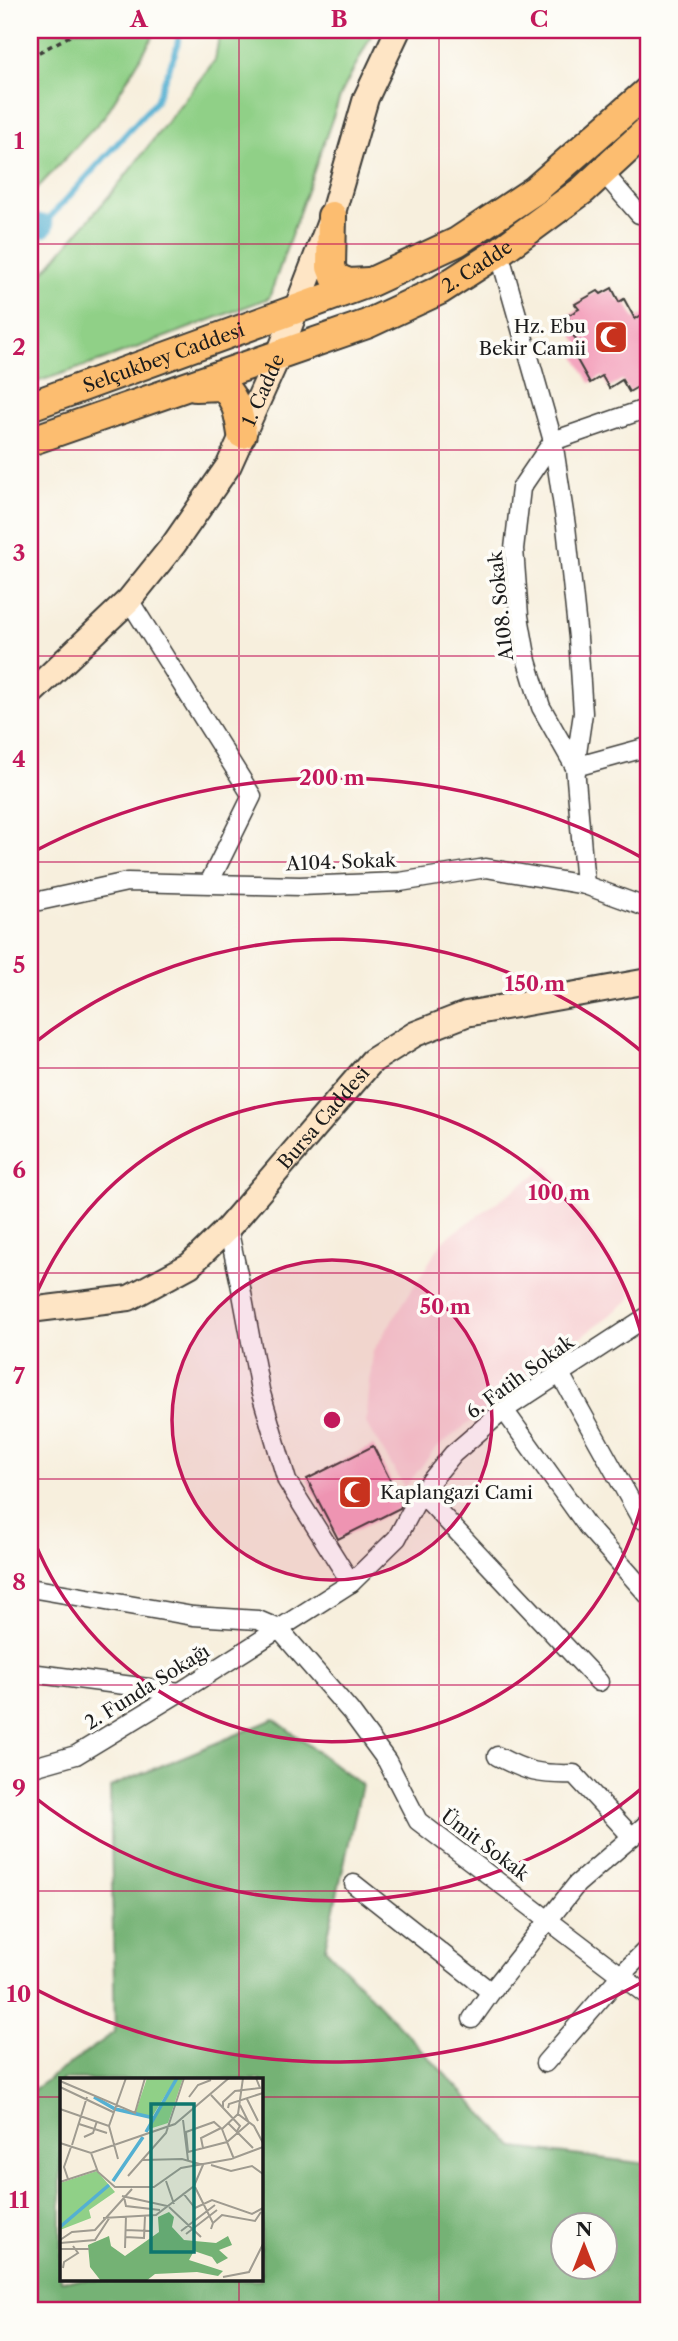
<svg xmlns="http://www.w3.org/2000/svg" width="678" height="2341" font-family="'Libre Caslon Text',serif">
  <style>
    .built { fill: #f7cfd2 }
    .green { fill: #90d087; stroke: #567652; stroke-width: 2 }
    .forest { fill: #74b274; stroke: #486748; stroke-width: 2; fill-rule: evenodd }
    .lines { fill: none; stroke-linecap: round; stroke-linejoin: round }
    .stream { stroke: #54b0d2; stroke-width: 6 }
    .canal { stroke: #54b0d2; stroke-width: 23 }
    .building { fill: #f4a6bf }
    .minor-casing { stroke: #3d3c39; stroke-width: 21 }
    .secondary-casing { stroke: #3d3c39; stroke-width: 28 }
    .primary-casing { stroke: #3d3c39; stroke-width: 32 }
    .path { stroke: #3d3c39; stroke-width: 3.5; stroke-dasharray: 5 5; stroke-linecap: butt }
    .minor { stroke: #fff; stroke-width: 18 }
    .secondary { stroke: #fee5c5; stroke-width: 24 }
    .primary { stroke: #fcbd6f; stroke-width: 28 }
    .grid { fill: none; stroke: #c2185b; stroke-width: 2; stroke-opacity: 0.55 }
    .ring { fill: none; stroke: #c2185b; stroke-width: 3.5 }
    .labels { text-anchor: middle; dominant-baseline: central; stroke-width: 7; stroke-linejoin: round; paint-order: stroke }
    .street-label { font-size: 19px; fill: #1c1c1c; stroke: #fdfcf7 }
    .poi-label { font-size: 19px; fill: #1c1c1c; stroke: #fdfcf7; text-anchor: end }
    .inset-river { fill: none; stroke: #54b0d2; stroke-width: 3.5 }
    .inset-road { fill: none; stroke: #9f9b90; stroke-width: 2 }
    .view { fill: #0f766e; fill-opacity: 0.15; stroke: #0f766e; stroke-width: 3.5 }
    .inset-edge { fill: none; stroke: #1c1c1c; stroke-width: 3.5 }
    .centre { fill: #c2185b; stroke: #fdfcf7; stroke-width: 3.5 }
    .ring-label { font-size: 21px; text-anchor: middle; font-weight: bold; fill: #c2185b; stroke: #fdfcf7; stroke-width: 7; stroke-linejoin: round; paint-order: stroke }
    .neatline { fill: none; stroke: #c2185b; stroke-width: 2.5 }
    .grid-label { font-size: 23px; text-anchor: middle; font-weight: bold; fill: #c2185b }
  </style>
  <rect width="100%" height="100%" fill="#fdfcf7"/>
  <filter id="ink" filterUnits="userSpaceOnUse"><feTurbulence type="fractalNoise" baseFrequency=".0143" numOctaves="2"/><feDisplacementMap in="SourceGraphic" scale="14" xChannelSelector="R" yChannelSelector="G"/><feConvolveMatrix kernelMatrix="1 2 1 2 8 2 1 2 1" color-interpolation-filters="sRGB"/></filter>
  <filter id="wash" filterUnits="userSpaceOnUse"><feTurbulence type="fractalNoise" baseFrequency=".00686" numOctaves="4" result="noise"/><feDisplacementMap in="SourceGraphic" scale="28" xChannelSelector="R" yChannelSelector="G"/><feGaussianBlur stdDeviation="1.57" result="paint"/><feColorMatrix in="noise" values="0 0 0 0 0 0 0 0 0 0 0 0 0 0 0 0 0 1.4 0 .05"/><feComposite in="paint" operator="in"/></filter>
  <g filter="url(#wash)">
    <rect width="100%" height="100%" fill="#f7efdd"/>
    <polygon class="built" points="548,1166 630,1286 631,1299 435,1449 405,1488 366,1423 373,1351 443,1240"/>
    <g class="green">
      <polygon points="30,30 157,30 105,116 30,196"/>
      <polygon points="220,30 374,30 341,94 269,298 104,360 30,384 30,288 115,189 215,60"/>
    </g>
    <path class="forest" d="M274,1719L362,1785L325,1948L515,2148L648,2164V2311H30V2092L115,2032L110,1787ZM61,2080H261V2280H61ZM562,2226H604V2268H562Z"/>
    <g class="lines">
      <polyline class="stream" points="30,246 42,226 156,101 176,51 180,30"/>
      <polyline class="canal" points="30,225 42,226"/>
    </g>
    <g id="blocks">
      <g class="building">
        <polygon points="612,288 619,302 624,299 635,319 648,311 648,381 629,392 622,380 609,388 602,376 590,383 572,351 580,347 569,328 573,326 567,316 579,309 575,304 598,291 601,294"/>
        <polygon points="373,1446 402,1504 400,1508 338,1539 307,1479"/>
      </g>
    </g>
  </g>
  <g filter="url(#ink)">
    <use href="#blocks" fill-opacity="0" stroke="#3d3c39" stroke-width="2"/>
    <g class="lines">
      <g class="minor-casing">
        <g id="minor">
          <polyline points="603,172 639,214 648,211"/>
          <polyline points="499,252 553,441 521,488 514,549 519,616 527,661 541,707 575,767 585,885"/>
          <polyline points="648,408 553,441 566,526 578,638 583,713 575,767 648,747"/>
          <polyline points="129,600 252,796 209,883"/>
          <polyline points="30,903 127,882 300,886 400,882 486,868 585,885 648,908"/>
          <polyline points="228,1228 241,1288 260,1390 287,1481 351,1583"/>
          <polyline points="559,1372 641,1519"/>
          <polyline points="504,1410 587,1526 648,1595"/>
          <polyline points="421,1493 599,1682"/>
          <polyline points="30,1588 193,1616 258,1620 279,1629 351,1712 387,1761 418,1821 648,1996"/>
          <polyline points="30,1673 180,1692"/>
          <path d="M497,1756C527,1772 540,1775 574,1774L632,1837"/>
          <polyline points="30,1768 76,1755 180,1692 351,1583 397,1538 421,1493 453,1454 504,1410 648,1316"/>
          <polyline points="354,1884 491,1992"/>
          <polyline points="472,2019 491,1992 577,1884 648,1823"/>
          <polyline points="545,2063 622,1974 648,1948"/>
        </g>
      </g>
      <g class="secondary-casing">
        <g id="secondary">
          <path id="s1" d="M30,694L129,600L174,544L229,465L279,354L332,216L366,98L398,30"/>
          <path id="s2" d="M30,1310L129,1298L190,1265L228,1228L372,1061L415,1034L466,1014L648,981"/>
        </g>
      </g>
      <g class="primary-casing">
        <g id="primary">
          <polyline points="332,216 331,267 335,277 348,283 368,282"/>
          <path d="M195,387L223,386C237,401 239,415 242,434"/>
          <path id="s3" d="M30,406L371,282L457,242L535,190L648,91"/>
          <path id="s4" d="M30,441L367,324L440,290L499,252L583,190L648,130"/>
        </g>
      </g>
      <polyline class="path" points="30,57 81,30"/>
      <use href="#minor" class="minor"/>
      <use href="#secondary" class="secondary"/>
      <use href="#primary" class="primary"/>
    </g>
  </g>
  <path class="grid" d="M239,30V2080M439,30V2311M30,244H648M30,450H648M30,656H648M30,862H648M30,1068H648M30,1273H648M30,1479H648M30,1685H648M30,1891H648M30,2097H61M261,2097H648M239,2280V2311"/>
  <circle cx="332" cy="1420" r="160" fill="#c2185b" fill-opacity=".12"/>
  <g class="ring">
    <circle cx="332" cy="1420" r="160"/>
    <path d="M648 1476A321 321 0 0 1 30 1530M30 1310A321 321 0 0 1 648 1364"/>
    <path d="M648 1783A481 481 0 0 1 33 1796M33 1044A481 481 0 0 1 648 1057"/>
    <path d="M648 1979A642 642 0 0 1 31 1987M31 853A642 642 0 0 1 648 861"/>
  </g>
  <defs>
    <g id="mosque-square" transform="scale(1.75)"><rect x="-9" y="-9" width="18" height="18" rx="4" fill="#c8321e" stroke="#fdfcf7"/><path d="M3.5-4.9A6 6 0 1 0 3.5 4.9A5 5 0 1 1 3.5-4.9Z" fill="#fff"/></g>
  </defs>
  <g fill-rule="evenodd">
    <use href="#mosque-square" x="611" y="337"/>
    <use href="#mosque-square" x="355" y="1492"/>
  </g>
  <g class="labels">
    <g class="street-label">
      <text stroke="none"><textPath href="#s4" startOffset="481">2. Cadde</textPath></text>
      <text stroke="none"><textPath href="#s3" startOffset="142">Selçukbey Caddesi</textPath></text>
      <text stroke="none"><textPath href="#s1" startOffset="387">1. Cadde</textPath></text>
      <text transform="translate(501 606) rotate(-96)">A108. Sokak</text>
      <text transform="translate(341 862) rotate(-2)">A104. Sokak</text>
      <text stroke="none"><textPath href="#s2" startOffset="368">Bursa Caddesi</textPath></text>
      <text transform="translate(520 1377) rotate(-36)">6. Fatih Sokak</text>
      <text transform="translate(147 1687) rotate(-32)">2. Funda Sokağı</text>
      <text transform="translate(485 1845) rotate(37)">Ümit Sokak</text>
    </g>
    <g class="poi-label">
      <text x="586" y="326">Hz. Ebu<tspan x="586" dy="22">Bekir Camii</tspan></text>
      <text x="380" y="1492" text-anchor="start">Kaplangazi Cami</text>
    </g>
  </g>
  <g transform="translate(60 2078)">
    <rect width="203" height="203" fill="#f7efdd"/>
    <path d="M87,0H116L92,39L75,36ZM118,0H123L108,45L89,51ZM37,93L55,114L29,132L31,140L0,152V105Z" fill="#90d087"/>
    <path d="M109,134L114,139L112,149L124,162L156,165L168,158L172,167L159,172L168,180L157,186L152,179L134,173L129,182L163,193L158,198L137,194L95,196L86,203H41L30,189L28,167L49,158L51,168L65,178L99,154L98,139Z" fill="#74b274"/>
    <path class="inset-river" d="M34,19L55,31L94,40M86,54L117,0M53,103L83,59M0,149L49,107"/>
    <path class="inset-road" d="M183,0L178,36L194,48L203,65M0,3L75,35L85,0M0,9L53,34M151,17L180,48L177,53M129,19L138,7L151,2M187,21L198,43M163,29V24L175,13L200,10L196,0M168,30L169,26L203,15M0,31L49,48L58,81M123,42L128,82M168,45L193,70M19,46L47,55M49,48L66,0M162,51L178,36M24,59L33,55L37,43M0,65L31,75L115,46L169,0M12,67L27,19M143,70L141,60L161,50M31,75L38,94L55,109H94L121,90L171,81L203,69M174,81L167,64L162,51L154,44L126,54L128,74L167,64L189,45L180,27M151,87L171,93L192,88L203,96M68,98L106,55L124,0M8,101L4,89L11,69M106,103L114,126M0,104L37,92M135,109L153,145L151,151M123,115L135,130L152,122L192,136L203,130M62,118L107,128M64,119L66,128L100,132M109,129L141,159M43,140L96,137L134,108L143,87L122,81L83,82M153,145L162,137L195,143L201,134M65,152L91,153L92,138M121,153L155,127M126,156L157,132M65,159L84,160L85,138M0,162L12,154L35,152L72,111M0,165L35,162L50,139M65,170L66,138M0,171H29M3,190L4,184L18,175L13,168M163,199L189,194L203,166"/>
    <path class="view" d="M91,26H134V174H91Z"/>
    <rect width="203" height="203" class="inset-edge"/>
  </g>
  <circle cx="332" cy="1420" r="10" class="centre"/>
  <g class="ring-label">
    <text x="332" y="785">200 m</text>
    <text x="535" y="991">150 m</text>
    <text x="559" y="1200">100 m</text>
    <text x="445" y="1314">50 m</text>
  </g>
  <rect width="678" height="2341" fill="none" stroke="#fdfcf7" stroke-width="77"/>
  <g transform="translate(584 2246)"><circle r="33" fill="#fdfcf7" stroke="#a3a29f" stroke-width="2"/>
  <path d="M0-5L12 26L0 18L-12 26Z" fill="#c8321e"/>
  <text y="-10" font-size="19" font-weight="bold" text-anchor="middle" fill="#1c1c1c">N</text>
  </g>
  <rect x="38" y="38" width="602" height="2264" class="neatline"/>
  <g class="grid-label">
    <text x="139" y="27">A</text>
    <text x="339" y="27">B</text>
    <text x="539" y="27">C</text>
    <text x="19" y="149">1</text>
    <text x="19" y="355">2</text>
    <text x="19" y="561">3</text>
    <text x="19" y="767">4</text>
    <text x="19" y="973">5</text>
    <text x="19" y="1178">6</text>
    <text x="19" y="1384">7</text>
    <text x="19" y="1590">8</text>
    <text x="19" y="1796">9</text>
    <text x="19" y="2002">10</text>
    <text x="19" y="2208">11</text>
  </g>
</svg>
